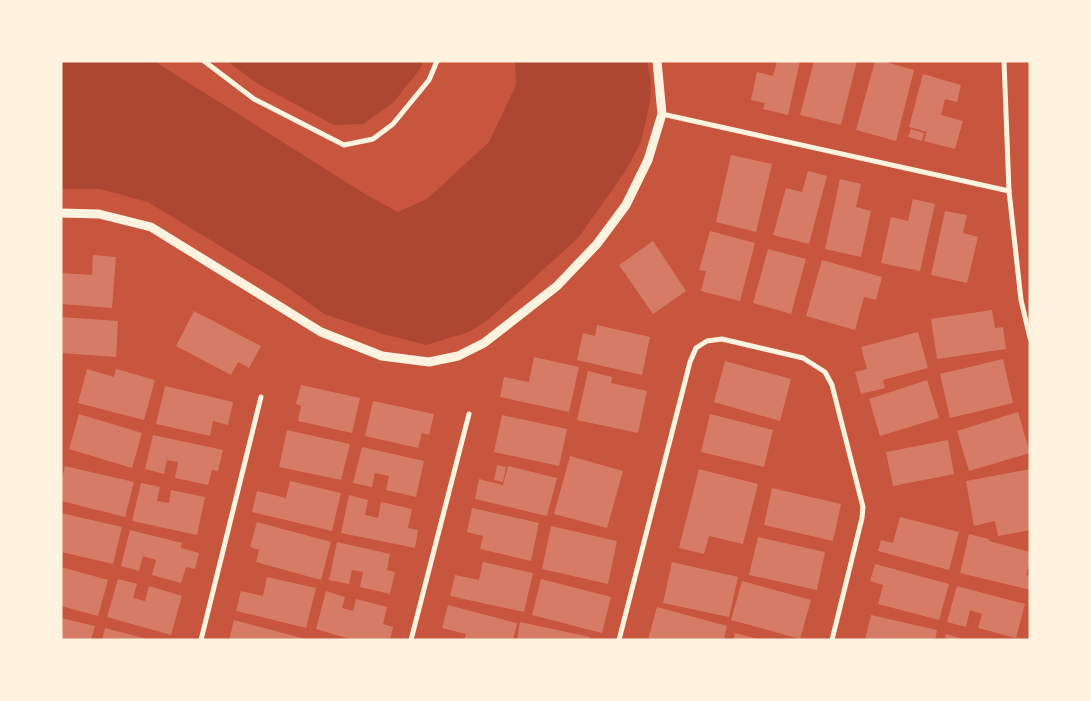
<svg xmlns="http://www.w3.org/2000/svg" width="1091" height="701" font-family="Helvetica,sans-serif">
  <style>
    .green { fill: #ae4732 }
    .building { fill: #d67c66 }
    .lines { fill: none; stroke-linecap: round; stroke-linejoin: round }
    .minor { stroke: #fff3e0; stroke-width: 5 }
    .tertiary { stroke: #fff3e0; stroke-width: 9 }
  </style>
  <rect width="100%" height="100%" fill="#c8553d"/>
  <g class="green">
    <polygon points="61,61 154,61 365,194 398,212 427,199 489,142 516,85 515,61 647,61 651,83 650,102 641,142 625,172 578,238 489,319 469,332 426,345 383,334 324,314 284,285 148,202 100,189 61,189"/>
    <polygon points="227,61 423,61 420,69 393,103 363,124 334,125 258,84"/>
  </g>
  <g class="building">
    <polygon points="777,61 800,61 788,115 763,109 765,103 751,100 757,72 773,76"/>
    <polygon points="814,61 857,61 841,125 800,115"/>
    <polygon points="875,61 882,61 914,70 896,141 856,130"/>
    <polygon points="923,74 961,85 957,102 945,99 941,115 963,121 955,149 924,141 927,132 909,127"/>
    <polygon points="911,129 924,133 922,141 908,137"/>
    <polygon points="731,155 772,164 756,232 716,222"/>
    <polygon points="808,171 827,176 809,244 773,235 786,188 802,192"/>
    <polygon points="840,179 861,184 856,207 871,211 861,257 825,249"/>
    <polygon points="913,199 935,204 920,271 881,263 891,217 908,221"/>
    <polygon points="945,211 967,215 963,233 978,237 967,283 931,275"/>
    <polygon points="710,231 755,243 740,301 701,291 706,271 699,270"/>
    <polygon points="653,241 686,291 653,314 619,265"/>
    <polygon points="768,249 806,259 791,314 753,303"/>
    <polygon points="93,255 116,257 112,308 61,304 61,273 92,275"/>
    <polygon points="822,260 882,277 876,300 864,297 855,330 806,316"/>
    <polygon points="992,310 995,328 1003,327 1006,349 937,359 931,319"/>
    <polygon points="194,311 261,346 249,368 238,362 231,375 176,346"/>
    <polygon points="61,317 118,321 116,357 61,353"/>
    <polygon points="597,325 650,337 642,375 577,360 583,333 595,336"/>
    <polygon points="918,332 928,368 883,380 885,388 861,394 855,372 867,369 861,347"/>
    <polygon points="534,357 579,367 569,412 500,397 504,377 529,382"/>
    <polygon points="1003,359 1013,403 950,418 940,374"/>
    <polygon points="725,361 791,379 780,421 714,402"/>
    <polygon points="87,369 114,377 116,369 155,380 144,420 78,403"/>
    <polygon points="588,371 612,377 611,383 647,391 638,433 577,420"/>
    <polygon points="927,380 939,418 880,436 869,399"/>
    <polygon points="301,385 360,398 352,433 298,421 301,406 296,404"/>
    <polygon points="165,386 233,402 228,425 213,421 210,436 156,424"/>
    <polygon points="373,401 434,414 429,435 422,433 418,448 365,436"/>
    <polygon points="1018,412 1030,453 969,471 957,431"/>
    <polygon points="79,414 142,433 132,468 69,449"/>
    <polygon points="710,414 773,430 764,467 701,452"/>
    <polygon points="502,415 567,429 559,466 494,452"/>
    <polygon points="287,430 350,444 341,480 279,467"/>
    <polygon points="153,435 223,450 218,471 212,470 208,485 175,478 178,462 167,460 164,474 145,469"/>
    <polygon points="948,440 954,474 893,486 886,452"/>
    <polygon points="362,447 424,461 416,497 386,490 389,476 375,473 372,487 353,483"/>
    <polygon points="570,456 623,471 607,528 554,514"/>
    <polygon points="497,465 506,467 503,482 494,480"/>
    <polygon points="65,466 134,482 125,517 61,501 61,481"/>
    <polygon points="508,466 557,478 547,516 475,499 479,479 503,485"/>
    <polygon points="699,469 758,484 743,544 709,536 704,554 679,548"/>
    <polygon points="1030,469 1030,530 998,536 995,521 974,526 966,481"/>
    <polygon points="290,481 341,493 332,531 252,512 257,491 286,498"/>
    <polygon points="141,483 160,487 157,501 169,503 171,490 205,497 197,535 132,521"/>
    <polygon points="772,488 841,504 833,541 764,525"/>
    <polygon points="349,495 368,500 365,515 378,518 381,502 412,509 408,528 418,530 415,548 341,533"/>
    <polygon points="472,508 539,523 531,561 480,549 483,536 467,532"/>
    <polygon points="61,513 122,527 113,564 61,552"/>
    <polygon points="900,517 959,532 949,570 878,551 881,540 893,543"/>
    <polygon points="257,522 331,542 321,580 256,562 259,550 250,547"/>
    <polygon points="551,526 617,541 608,584 542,569"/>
    <polygon points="130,530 182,543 181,548 199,553 195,569 186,567 181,583 152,575 156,560 143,556 139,571 121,566"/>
    <polygon points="969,534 989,539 989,541 1030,552 1030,561 1026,575 1030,576 1030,590 960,573"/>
    <polygon points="758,537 825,552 817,590 749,575"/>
    <polygon points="337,542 390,554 387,570 395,572 390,594 360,587 363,572 352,570 349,584 329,580"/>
    <polygon points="483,562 533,573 524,612 450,596 455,575 479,580"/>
    <polygon points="672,562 738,577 729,617 663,603"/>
    <polygon points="875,564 949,584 939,620 878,604 883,585 870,581"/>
    <polygon points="61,567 108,580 98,616 61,606"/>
    <polygon points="267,577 316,588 306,628 236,611 241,591 263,596"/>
    <polygon points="118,579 137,584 133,598 145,601 149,586 182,596 171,635 107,617"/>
    <polygon points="541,579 611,597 602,633 532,615"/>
    <polygon points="742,581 811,600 800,639 731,620"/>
    <polygon points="957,586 1025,604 1016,638 978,628 982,614 970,610 966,627 947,622"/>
    <polygon points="326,591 345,597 342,608 353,611 356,599 387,607 383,624 393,627 390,640 353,640 316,629"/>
    <polygon points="448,605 517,623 513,640 464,640 466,634 442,628"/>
    <polygon points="657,607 727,626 724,640 648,640"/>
    <polygon points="871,615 937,630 935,640 865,640"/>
    <polygon points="61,618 95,626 91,640 61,640"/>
    <polygon points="234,620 305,639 305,640 229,640"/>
    <polygon points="520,622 590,637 590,640 517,640"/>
    <polygon points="105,628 147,639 147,640 102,640"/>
    <polygon points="735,633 758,639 758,640 733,640"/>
    <polygon points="946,634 963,639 963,640 945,640"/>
  </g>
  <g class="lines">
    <g class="minor">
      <polyline points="204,61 254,99 344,145 373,139 393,124 429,80 437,61"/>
      <polyline points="1004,61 1009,191 1021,300 1030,338"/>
      <polyline points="662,114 1009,191"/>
      <polyline points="201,640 261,397"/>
      <polyline points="411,640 469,414"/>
      <polyline points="619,640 690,362 696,348 707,341 722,339 803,358 825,372 832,385 863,507 862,518 832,640"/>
    </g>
    <polyline class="tertiary" points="61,213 99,214 151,227 321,332 382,356 429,362 458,356 484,343 557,286 597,244 626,205 648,160 662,114 657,61"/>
  </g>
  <rect width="1091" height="701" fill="none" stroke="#fff3e0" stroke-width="125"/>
</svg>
